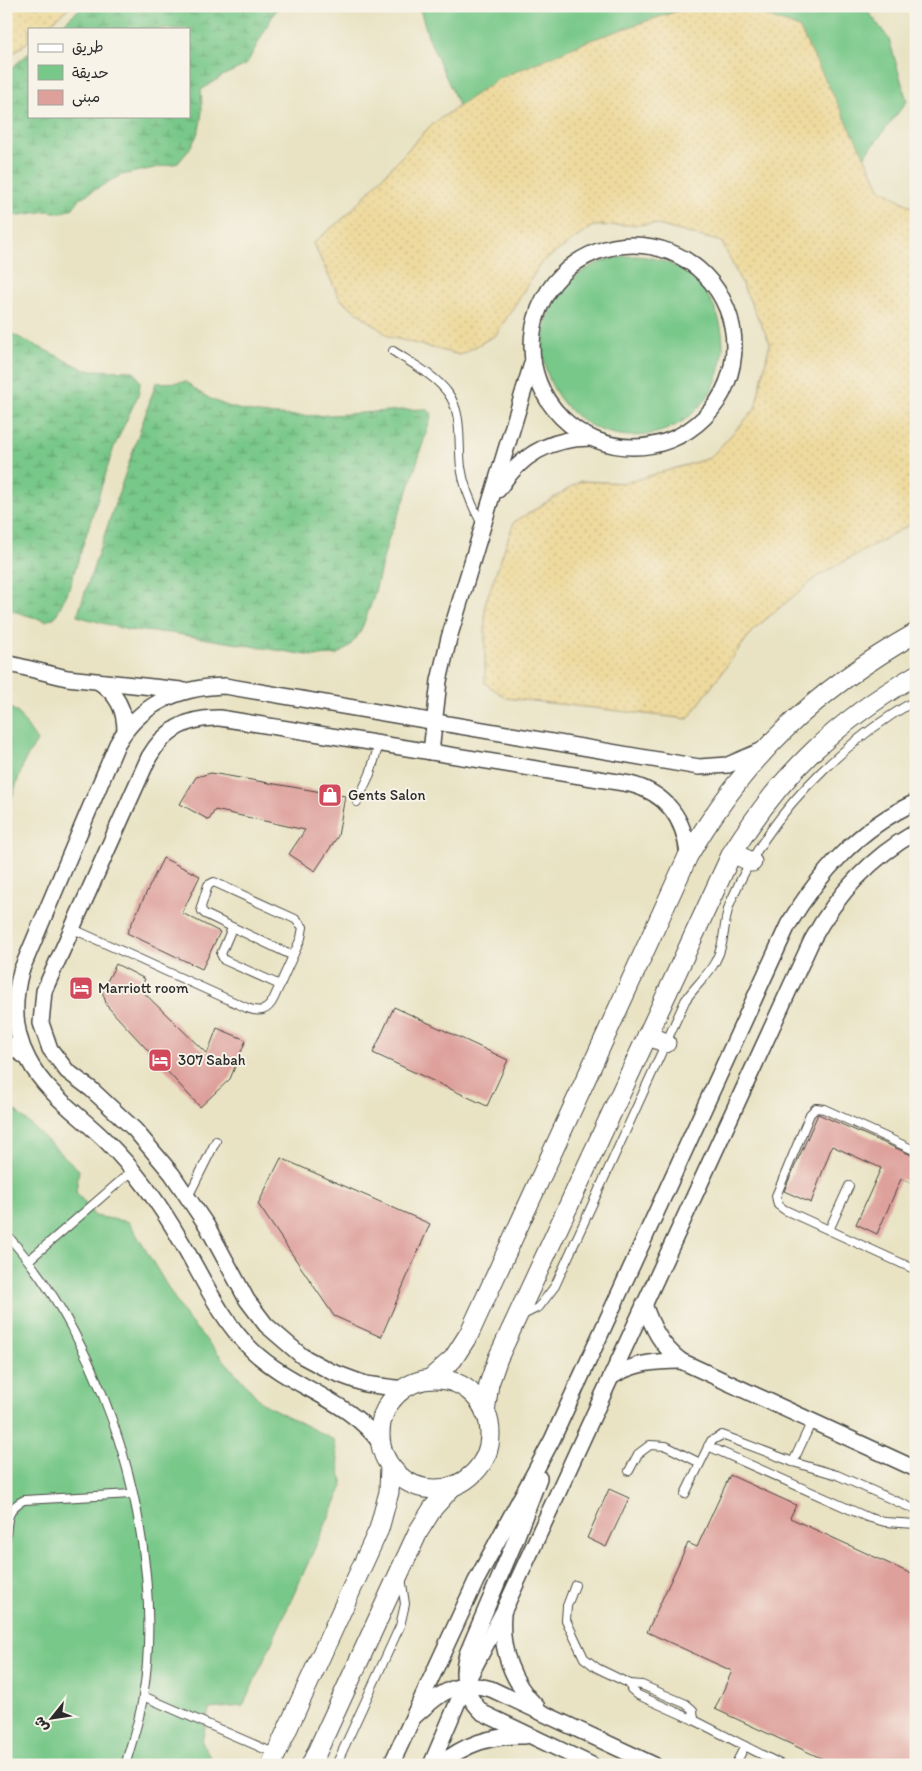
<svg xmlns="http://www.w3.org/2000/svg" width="922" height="1771" font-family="Itim,'Playpen Sans Arabic',sans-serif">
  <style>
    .green { fill: #78c889; stroke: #527a5a }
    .wetland { fill: url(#wetland-marsh); stroke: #527a5a }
    .sand { fill: url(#sand-dots); stroke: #8c8264 }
    .building { fill: #dea09b }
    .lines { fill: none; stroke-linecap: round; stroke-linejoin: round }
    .service-casing { stroke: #484742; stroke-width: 10 }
    .minor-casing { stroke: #484742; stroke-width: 18 }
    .tertiary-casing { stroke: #484742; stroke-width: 21 }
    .service { stroke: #fff; stroke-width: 8 }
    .minor { stroke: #fff; stroke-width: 15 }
    .tertiary { stroke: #fff; stroke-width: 19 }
    .labels { text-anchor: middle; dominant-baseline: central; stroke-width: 4; stroke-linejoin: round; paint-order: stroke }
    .poi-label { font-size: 15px; fill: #2b2b2b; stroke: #f7f3e8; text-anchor: start }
  </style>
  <defs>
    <pattern id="wetland-marsh" width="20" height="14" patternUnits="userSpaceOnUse" patternTransform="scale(1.25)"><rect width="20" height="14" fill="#78c889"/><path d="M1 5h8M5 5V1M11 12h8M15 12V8" fill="none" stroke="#63a370"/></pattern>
    <pattern id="sand-dots" width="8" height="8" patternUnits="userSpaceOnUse" patternTransform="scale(1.25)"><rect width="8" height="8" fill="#eeda9e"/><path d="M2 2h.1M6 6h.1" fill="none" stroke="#cb8" stroke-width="1.8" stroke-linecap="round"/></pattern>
  </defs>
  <rect width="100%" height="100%" fill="#f7f3e8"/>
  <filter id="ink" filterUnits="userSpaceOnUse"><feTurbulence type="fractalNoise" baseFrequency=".02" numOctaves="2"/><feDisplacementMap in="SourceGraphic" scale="10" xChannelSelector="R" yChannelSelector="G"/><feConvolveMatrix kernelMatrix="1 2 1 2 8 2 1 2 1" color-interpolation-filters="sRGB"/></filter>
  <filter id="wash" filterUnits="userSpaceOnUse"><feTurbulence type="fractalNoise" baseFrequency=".0096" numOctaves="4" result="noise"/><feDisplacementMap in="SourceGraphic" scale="20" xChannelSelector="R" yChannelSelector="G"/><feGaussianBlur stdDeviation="1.12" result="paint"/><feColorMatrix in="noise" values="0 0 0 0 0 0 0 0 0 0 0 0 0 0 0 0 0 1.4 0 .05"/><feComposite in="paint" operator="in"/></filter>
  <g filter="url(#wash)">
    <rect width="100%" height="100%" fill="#e9e3c4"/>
    <g class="green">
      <polygon points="419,6 692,6 591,40 498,79 459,106 429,39"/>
      <polygon points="740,6 864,6 889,39 907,101 864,157 799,28"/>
      <circle cx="633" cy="346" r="90"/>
      <polygon points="6,705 18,713 37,741 24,762 6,815"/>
      <polygon points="6,1102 79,1170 76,1192 95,1216 129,1222 185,1316 262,1403 334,1440 343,1486 243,1706 209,1709 202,1742 215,1765 6,1765"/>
    </g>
    <g class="wetland">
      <path d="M83,6H278L246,65L224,75L201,90C204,123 200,138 178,163L121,175L80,198L73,208L61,213L47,211L6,217V73L29,53V116H189V29H57Z"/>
      <polygon points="6,331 86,370 134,371 140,382 139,393 114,447 68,592 55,617 46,621 6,609"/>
      <path d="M187,382C240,435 357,410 426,409L432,414L408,491L388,540L373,599L360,633L348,648L336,655L313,656L171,633L128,630L77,616L156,383Z"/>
    </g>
    <g class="sand">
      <polygon points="6,6 71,6 43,29 29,29 29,41 6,59"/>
      <polygon points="692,6 740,6 799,28 881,189 912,207 916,216 916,521 818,576 753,630 688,719 506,698 485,683 485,604 514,522 581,481 625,483 710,458 755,409 770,343 722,242 654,224 593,226 541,263 496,335 460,355 390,337 340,299 313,243 346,216 431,125 498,79 591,40"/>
    </g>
    <g id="blocks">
      <g class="building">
        <polygon points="211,773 345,796 338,836 315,871 289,854 305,830 215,810 209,820 180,804 196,777"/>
        <polygon points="163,858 200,876 182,913 220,932 202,969 127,933"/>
        <polygon points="116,964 145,979 140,989 207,1054 217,1028 246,1040 230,1079 200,1107 107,1006 102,991"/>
        <polygon points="394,1007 508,1060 487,1106 373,1053"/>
        <polygon points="818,1114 916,1157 916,1185 901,1179 877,1234 856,1224 881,1168 832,1146 811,1203 784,1191"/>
        <polygon points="281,1158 430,1224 381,1337 334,1316 258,1204"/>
        <polygon points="730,1475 796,1505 790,1518 916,1576 916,1765 836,1765 715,1709 732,1671 647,1632 688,1543 697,1547"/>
        <polygon points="609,1489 629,1498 606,1547 587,1538"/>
      </g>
    </g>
  </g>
  <g filter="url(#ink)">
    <use href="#blocks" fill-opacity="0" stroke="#484742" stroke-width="1"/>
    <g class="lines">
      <g class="service-casing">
        <g id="service">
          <path d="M393,351C411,363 435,375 448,393C463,414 458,442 461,467C464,488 472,506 482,524"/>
          <polyline points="357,802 370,774 379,744"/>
          <path d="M71,928L247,1008C260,1013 268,1011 274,998L301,938L303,927L295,919L214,882L208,885L201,907L202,911L205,914L293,956"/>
          <polyline points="232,928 221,954 224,960 280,985"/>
          <polyline points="916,1151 824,1109 816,1108 810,1114 776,1196 778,1205 785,1210 916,1270"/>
          <polyline points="188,1197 216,1141"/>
          <polyline points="829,1230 849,1186"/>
          <path d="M6,1234C109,1347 167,1546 143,1697C140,1718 133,1738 127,1759"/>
          <polyline points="29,1260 133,1170"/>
          <path d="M521,1316L539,1307L555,1286L685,1001C694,987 707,977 715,962C727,941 722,921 731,901C766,817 838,745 916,700"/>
          <polyline points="708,1446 867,1517 885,1522 916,1524"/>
          <polyline points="793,1462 812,1421"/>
          <polyline points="629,1471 638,1454 650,1445 666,1446 700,1463"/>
          <polyline points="685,1494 711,1441 722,1435 793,1462 837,1475 916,1510"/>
          <path d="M6,1538C7,1521 7,1508 24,1500L132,1494"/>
          <polyline points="575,1585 567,1606 566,1620 584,1658 597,1668 630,1684 642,1685 686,1704 693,1710 694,1720"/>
          <polyline points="630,1684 631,1689 638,1695 694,1720 782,1765"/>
          <polyline points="143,1696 276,1754"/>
          <polyline points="336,1765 400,1626 405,1604 401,1577"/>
          <polyline points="735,1765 745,1746"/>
        </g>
      </g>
      <g class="minor-casing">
        <g id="minor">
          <circle cx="633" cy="346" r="101"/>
          <path d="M498,490C520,455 550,438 591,438"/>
          <polyline points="6,663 67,678 181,690"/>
          <path d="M99,682C117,694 125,709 125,731"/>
          <polyline points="431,752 439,681 449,638 533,360"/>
          <polyline points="6,1043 27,1058"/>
          <path d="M644,1304C652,1327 661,1346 681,1361L916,1469"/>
          <path d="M611,1377C634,1363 654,1361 681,1361"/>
          <path d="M403,1389L365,1384L330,1371L302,1356L266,1325L247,1300L207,1226L172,1174L135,1130L91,1089L67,1071L50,1049L41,1023L44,991L149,757C165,729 188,717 220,718L630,784C666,793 685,819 688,856"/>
          <path d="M381,1444C349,1399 292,1388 253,1351C221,1321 203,1278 181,1241C160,1204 136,1171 106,1141C80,1115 45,1093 28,1059C13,1031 13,1001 21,971L117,744C140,704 179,687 225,686L699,767L728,765L763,750"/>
          <path d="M539,1478L515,1541L467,1654C460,1677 465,1696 483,1713L592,1765"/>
          <path d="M503,1615C500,1649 512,1683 537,1707"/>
          <path d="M415,1716C440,1693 456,1679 491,1689L654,1765"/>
          <path d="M391,1765L476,1581L552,1440L788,925C820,872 859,828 916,802"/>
          <path d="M431,1765L465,1685L504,1610L812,940C837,894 870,858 916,832"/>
          <path d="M439,1765C465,1744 491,1735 525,1736"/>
        </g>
      </g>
      <g class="tertiary-casing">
        <g id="tertiary">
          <polyline points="732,853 752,862"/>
          <polyline points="647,1035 666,1043"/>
          <circle cx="435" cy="1434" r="55"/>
          <path d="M430,1379L453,1359L469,1334L688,856C747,755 814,691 916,633"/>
          <path d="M485,1412L489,1384L498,1358L732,853C781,774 836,722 916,675"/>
          <polyline points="271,1765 379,1529 389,1492 390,1466"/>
          <polyline points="311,1765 418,1532 433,1508 452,1487"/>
        </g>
      </g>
      <use href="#service" class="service"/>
      <use href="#minor" class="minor"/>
      <use href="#tertiary" class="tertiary"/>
    </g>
  </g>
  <defs>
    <g id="shop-square" transform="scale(1.25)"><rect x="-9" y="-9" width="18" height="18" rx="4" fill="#d1495b" stroke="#f7f3e8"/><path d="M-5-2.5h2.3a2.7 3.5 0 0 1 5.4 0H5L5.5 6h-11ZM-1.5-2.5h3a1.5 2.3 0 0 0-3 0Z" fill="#fff"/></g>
    <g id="hotel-square" transform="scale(1.25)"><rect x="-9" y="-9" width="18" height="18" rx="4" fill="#d1495b" stroke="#f7f3e8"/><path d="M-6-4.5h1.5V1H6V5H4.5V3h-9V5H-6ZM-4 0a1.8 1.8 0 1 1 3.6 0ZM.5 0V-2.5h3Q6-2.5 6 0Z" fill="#fff"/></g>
  </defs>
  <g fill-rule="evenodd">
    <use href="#shop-square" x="330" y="795"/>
    <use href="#hotel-square" x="81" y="988"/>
    <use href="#hotel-square" x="160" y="1060"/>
  </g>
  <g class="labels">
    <g class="poi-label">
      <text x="348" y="795">Gents Salon</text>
      <text x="98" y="988">Marriott room</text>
      <text x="178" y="1060">307 Sabah</text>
    </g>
  </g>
  <rect width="922" height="1771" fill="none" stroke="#f7f3e8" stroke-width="25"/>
  <rect x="28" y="28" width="162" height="90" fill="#f7f3e8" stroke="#a5a39c"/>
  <rect x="38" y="44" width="25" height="8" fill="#ffffff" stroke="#a5a39c"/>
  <text x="72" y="52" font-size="15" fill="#2b2b2b">طريق</text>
  <rect x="38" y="65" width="25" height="15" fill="#78c889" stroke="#a5a39c"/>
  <text x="72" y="78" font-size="15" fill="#2b2b2b">حديقة</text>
  <rect x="38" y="90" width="25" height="15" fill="#dea09b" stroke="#a5a39c"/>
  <text x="72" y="102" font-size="15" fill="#2b2b2b">مبنى</text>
  <g transform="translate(52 1718) rotate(240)" stroke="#f7f3e8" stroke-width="4" paint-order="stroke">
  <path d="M0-4L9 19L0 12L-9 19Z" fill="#2b2b2b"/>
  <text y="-8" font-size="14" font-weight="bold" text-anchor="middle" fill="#2b2b2b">ش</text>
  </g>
</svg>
